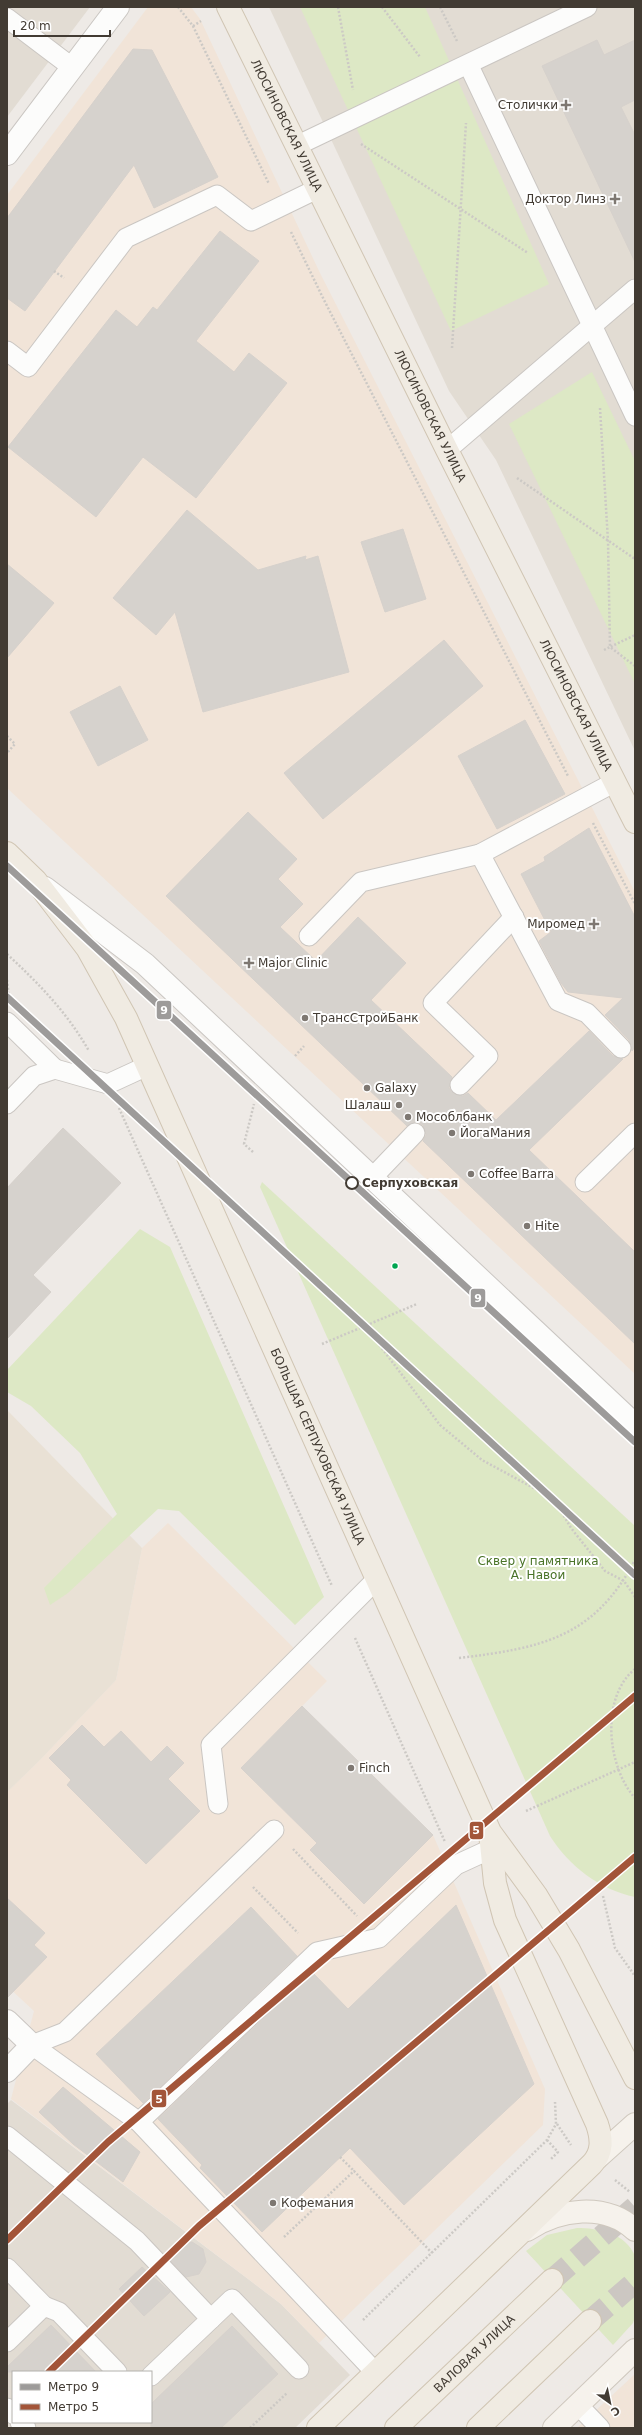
<svg xmlns="http://www.w3.org/2000/svg" width="642" height="2435" font-family="'DejaVu Sans',sans-serif">
  <style>
    .residential { fill: #e2dcd3; fill-rule: evenodd }
    .commercial { fill: #f1e4d8 }
    .education { fill: #e9e1d5 }
    .green { fill: #dde8c5 }
    .building { fill: #d6d2cd; stroke: #d6d1cc }
    .lines { fill: none; stroke-linecap: round; stroke-linejoin: round }
    .primary-tunnel { stroke: #ccc7c2; stroke-width: 22; stroke-dasharray: 22 11; stroke-linecap: butt }
    .lane-casing { stroke: #cac6c2; stroke-width: 21 }
    .street-casing { stroke: #cac6c2; stroke-width: 24 }
    .secondary-casing { stroke: #cfc8be; stroke-width: 24 }
    .primary-casing { stroke: #d0c5b3; stroke-width: 24 }
    .path { stroke: #ccc9c5; stroke-width: 2.5; stroke-dasharray: 2 2; stroke-linecap: butt }
    .lane { stroke: #fcfcfb; stroke-width: 19 }
    .street { stroke: #fcfcfb; stroke-width: 22 }
    .secondary { stroke: #f6f2ec; stroke-width: 22 }
    .primary { stroke: #f0ebe2; stroke-width: 22 }
    .metro-1-casing { stroke: #fff; stroke-width: 10 }
    .metro-2-casing { stroke: #fff; stroke-width: 10 }
    .metro-1 { stroke: #9d9b9a; stroke-width: 7 }
    .metro-2 { stroke: #a35539; stroke-width: 7 }
    .poi-dot { fill: #7e7872; stroke: #fff; stroke-width: 1.5 }
    .stop-dot { fill: #fff; stroke: #423b33; stroke-width: 2 }
    .bus-dot { fill: #00a651; stroke: #fff; stroke-width: 1.5 }
    .labels { text-anchor: middle; dominant-baseline: central; stroke-width: 4; stroke-linejoin: round; paint-order: stroke }
    .poi-label { font-size: 12px; fill: #423b33; stroke: #fff; text-anchor: start }
    .street-label { font-size: 12px; fill: #423b33; stroke: #fff }
    .stop-label { font-size: 12px; font-weight: bold; fill: #423b33; stroke: #fff; text-anchor: start }
    .park-label { font-size: 12px; fill: #497327; stroke: #fff }
    .line-badge { stroke: #fff; stroke-width: 1.5 }
    .badge-label { font-size: 11px; text-anchor: middle; font-weight: bold; fill: #fff }
  </style>
  <rect width="100%" height="100%" fill="#eeeae6"/>
  <g class="residential">
    <polygon points="7,7 90,7 7,117"/>
    <polygon points="269,7 635,7 635,751 496,460 449,391"/>
    <path d="M11,2100L281,2304L350,2375L295,2428H7V2104ZM13,2372H151V2422H13Z"/>
  </g>
  <g class="commercial">
    <polygon points="148,7 191,7 200,19 320,273 635,892 635,1374 7,788 7,195"/>
    <polygon points="168,1523 327,1681 241,1768 317,1843 310,1850 364,1904 433,1835 545,2089 543,2125 319,2343 281,2304 11,2099 34,2011 7,1986 7,1792 39,1761 116,1680 142,1548"/>
    <polygon points="635,2374 635,2428 577,2428"/>
  </g>
  <polygon class="education" points="7,1410 142,1548 116,1680 39,1761 7,1792"/>
  <g class="green">
    <polygon points="300,7 425,7 549,284 451,331"/>
    <polygon points="592,372 635,461 635,684 509,424"/>
    <path d="M262,1182L635,1526V1897C600,1890 569,1866 550,1836L260,1187Z"/>
    <polygon points="140,1229 170,1247 324,1597 295,1625 179,1511 158,1509 68,1593 50,1605 44,1588 117,1514 80,1453 31,1406 7,1392 7,1370"/>
    <path d="M577,2228C598,2228 626,2233 635,2256C638,2265 635,2304 635,2317L633,2323L613,2345L526,2251L547,2235Z"/>
  </g>
  <g class="building">
    <polygon points="597,40 604,55 635,40 635,100 621,107 635,135 635,262 542,66"/>
    <polygon points="133,49 152,50 218,177 154,208 134,165 25,311 7,298 7,218"/>
    <polygon points="220,231 259,261 196,341 234,372 249,353 287,383 196,498 143,457 96,517 8,447 116,310 137,327 153,307 157,310"/>
    <polygon points="187,510 258,570 306,556 305,560 318,556 349,672 203,712 175,612 156,635 113,598"/>
    <polygon points="403,529 426,599 385,612 361,542"/>
    <polygon points="7,564 54,603 7,658"/>
    <polygon points="444,640 483,686 323,819 284,773"/>
    <polygon points="120,686 148,740 98,766 70,712"/>
    <polygon points="525,720 565,794 497,829 458,756"/>
    <polygon points="248,812 297,859 278,879 303,904 280,927 316,961 358,917 406,963 371,1000 452,1077 449,1088 453,1093 463,1096 468,1093 496,1120 589,1031 613,1056 623,1059 529,1150 635,1252 635,1344 423,1141 426,1135 423,1125 417,1122 407,1126 166,896"/>
    <polygon points="589,828 635,917 635,1047 632,1051 629,1040 605,1015 623,998 568,992 561,983 539,941 551,932 521,874 545,861 544,857"/>
    <polygon points="63,1128 121,1183 33,1275 51,1292 7,1339 7,1188"/>
    <polygon points="302,1706 433,1835 364,1904 310,1850 317,1843 241,1768"/>
    <polygon points="82,1725 104,1747 121,1731 151,1762 167,1746 184,1763 168,1779 200,1811 146,1864 67,1785 71,1780 49,1758"/>
    <polygon points="7,1898 45,1933 34,1945 47,1957 7,1998"/>
    <polygon points="456,1905 534,2084 404,2205 350,2148 262,2232 200,2168 202,2165 158,2119 312,1972 348,2009"/>
    <polygon points="251,1907 297,1956 143,2103 96,2054"/>
    <polygon points="63,2087 140,2152 123,2182 73,2144 39,2112"/>
    <polygon points="192,2242 203,2249 206,2262 199,2274 186,2277 169,2259 179,2245"/>
    <polygon points="142,2267 170,2292 144,2316 119,2289"/>
    <polygon points="51,2325 96,2372 7,2372 7,2367"/>
    <polygon points="232,2326 278,2374 221,2428 151,2428 151,2404"/>
  </g>
  <g class="lines">
    <g class="primary-tunnel">
      <polyline points="552,2280 635,2207"/>
      <polyline points="590,2321 635,2282"/>
    </g>
    <g class="lane-casing">
      <g id="lane">
        <polyline points="7,18 73,68"/>
        <polyline points="470,68 635,416"/>
        <polyline points="296,146 587,7"/>
        <polyline points="7,351 28,367 126,238 217,195 251,221 317,189"/>
        <polyline points="447,450 635,289"/>
        <polyline points="615,782 480,854 558,1001 587,1013 621,1048"/>
        <polyline points="309,936 361,882 480,854"/>
        <polyline points="7,1022 55,1069"/>
        <polyline points="460,1085 488,1056 433,1003 514,917"/>
        <polyline points="7,1104 34,1076 55,1069 108,1084 147,1066"/>
        <polyline points="372,1178 415,1133"/>
        <polyline points="585,1182 635,1133"/>
        <polyline points="218,1804 211,1745 377,1579"/>
        <polyline points="32,2045 139,2122 376,2373"/>
        <polyline points="32,2045 65,2032 274,1830"/>
        <polyline points="139,2122 317,1952 379,1938 456,1865 493,1848"/>
        <polyline points="7,2136 137,2241 211,2319"/>
        <polyline points="7,2268 44,2306"/>
        <polyline points="7,2342 44,2306 59,2312 117,2372"/>
        <polyline points="151,2376 232,2299 299,2369"/>
        <polyline points="578,2405 600,2428"/>
        <polyline points="7,2408 13,2414"/>
        <polyline points="20,2422 26,2428"/>
      </g>
    </g>
    <g class="street-casing">
      <g id="street">
        <polyline points="7,154 118,7"/>
        <polyline points="45,888 145,964 635,1425"/>
        <polyline points="7,2021 32,2045 7,2071"/>
      </g>
    </g>
    <g class="secondary-casing">
      <g id="secondary">
        <polyline points="597,2158 635,2124"/>
        <path d="M527,2230C559,2209 605,2202 635,2230"/>
        <polyline points="554,2428 635,2350"/>
      </g>
    </g>
    <g class="primary-casing">
      <g id="primary">
        <path id="s1" d="M228,7L447,450L635,822"/>
        <path id="s2" d="M7,853L36,881L87,948L126,1018L490,1832L536,1895L569,1950L635,2078"/>
        <path d="M318,2428L592,2164C603,2152 602,2139 597,2124L505,1920L495,1883L490,1833"/>
        <path id="s3" d="M396,2428L552,2280"/>
        <polyline points="478,2428 590,2321"/>
      </g>
    </g>
    <g class="path">
      <polyline points="178,7 193,26 269,184"/>
      <polyline points="338,7 353,90"/>
      <polyline points="382,7 420,57"/>
      <polyline points="440,7 457,41"/>
      <polyline points="193,26 201,21"/>
      <polyline points="361,144 528,253"/>
      <polyline points="291,232 324,300 568,776"/>
      <polyline points="54,271 64,278"/>
      <polyline points="452,348 466,123"/>
      <polyline points="600,408 608,541 610,647 635,635"/>
      <polyline points="517,478 635,559"/>
      <polyline points="604,650 610,647 635,666"/>
      <polyline points="7,736 15,744 7,753"/>
      <polyline points="593,823 635,904"/>
      <path d="M7,954C40,985 66,1011 89,1051"/>
      <polyline points="7,980 9,997"/>
      <polyline points="295,1056 304,1046"/>
      <polyline points="119,1108 332,1586"/>
      <polyline points="253,1152 244,1144 254,1104"/>
      <polyline points="365,1326 440,1425 482,1460 554,1499 571,1528 605,1571 624,1581 635,1597"/>
      <polyline points="322,1344 417,1304"/>
      <polyline points="355,1638 445,1842"/>
      <path d="M459,1658C541,1648 594,1638 635,1560"/>
      <path d="M635,1669C600,1697 607,1767 635,1798"/>
      <polyline points="526,1811 635,1762"/>
      <polyline points="293,1849 357,1916"/>
      <polyline points="253,1887 298,1933"/>
      <polyline points="603,1896 615,1948 635,1976"/>
      <polyline points="557,2124 571,2145"/>
      <polyline points="547,2140 558,2152 551,2159"/>
      <polyline points="340,2157 354,2171"/>
      <polyline points="615,2180 630,2192"/>
      <polyline points="284,2237 354,2171 432,2253"/>
      <polyline points="363,2320 547,2140 556,2124 555,2102"/>
      <polyline points="250,2428 287,2393"/>
    </g>
    <use href="#lane" class="lane"/>
    <use href="#street" class="street"/>
    <use href="#secondary" class="secondary"/>
    <use href="#primary" class="primary"/>
    <g class="metro-1-casing">
      <g id="metro-1">
        <polyline points="7,866 635,1442"/>
        <polyline points="7,997 635,1575"/>
      </g>
    </g>
    <g class="metro-2-casing">
      <g id="metro-2">
        <polyline points="7,2240 108,2142 635,1696"/>
        <polyline points="49,2372 199,2226 635,1857"/>
      </g>
    </g>
    <use href="#metro-1" class="metro-1"/>
    <use href="#metro-2" class="metro-2"/>
  </g>
  <g class="poi-dot">
    <path d="M564 99h4v4h4v4h-4v4h-4v-4h-4v-4h4z"/>
    <path d="M613 193h4v4h4v4h-4v4h-4v-4h-4v-4h4z"/>
    <path d="M592 918h4v4h4v4h-4v4h-4v-4h-4v-4h4z"/>
    <path d="M247 957h4v4h4v4h-4v4h-4v-4h-4v-4h4z"/>
    <circle cx="305" cy="1018" r="4"/>
    <circle cx="367" cy="1088" r="4"/>
    <circle cx="399" cy="1105" r="4"/>
    <circle cx="408" cy="1117" r="4"/>
    <circle cx="452" cy="1133" r="4"/>
    <circle cx="471" cy="1174" r="4"/>
    <circle cx="527" cy="1226" r="4"/>
    <circle cx="351" cy="1768" r="4"/>
    <circle cx="273" cy="2203" r="4"/>
  </g>
  <circle class="stop-dot" cx="352" cy="1183" r="6"/>
  <circle class="bus-dot" cx="395" cy="1266" r="3.5"/>
  <g class="labels">
    <g class="poi-label">
      <text x="558" y="105" text-anchor="end">Столички</text>
      <text x="606" y="199" text-anchor="end">Доктор Линз</text>
      <text x="585" y="924" text-anchor="end">Миромед</text>
      <text x="258" y="963">Major Clinic</text>
      <text x="313" y="1018">ТрансСтройБанк</text>
      <text x="375" y="1088">Galaxy</text>
      <text x="391" y="1105" text-anchor="end">Шалаш</text>
      <text x="416" y="1117">Мособлбанк</text>
      <text x="460" y="1133">ЙогаМания</text>
      <text x="479" y="1174">Coffee Barra</text>
      <text x="535" y="1226">Hite</text>
      <text x="359" y="1768">Finch</text>
      <text x="281" y="2203">Кофемания</text>
    </g>
    <g class="street-label">
      <text stroke="none"><textPath href="#s1" startOffset="132">ЛЮСИНОВСКАЯ УЛИЦА</textPath></text>
      <text stroke="none"><textPath href="#s1" startOffset="456">ЛЮСИНОВСКАЯ УЛИЦА</textPath></text>
      <text stroke="none"><textPath href="#s1" startOffset="780">ЛЮСИНОВСКАЯ УЛИЦА</textPath></text>
      <text stroke="none"><textPath href="#s2" startOffset="674">БОЛЬШАЯ СЕРПУХОВСКАЯ УЛИЦА</textPath></text>
      <text stroke="none"><textPath href="#s3" startOffset="108">ВАЛОВАЯ УЛИЦА</textPath></text>
    </g>
    <g class="stop-label">
      <text x="362" y="1183">Серпуховская</text>
    </g>
    <g class="park-label">
      <text x="538" y="1561">Сквер у памятника<tspan x="538" dy="14">А. Навои</tspan></text>
    </g>
  </g>
  <g class="line-badge">
    <rect x="156" y="1000" width="16" height="20" rx="4" fill="#9d9b9a"/>
    <rect x="470" y="1288" width="16" height="20" rx="4" fill="#9d9b9a"/>
    <rect x="469" y="1821" width="15" height="19" rx="4" fill="#a35539"/>
    <rect x="151" y="2089" width="16" height="19" rx="4" fill="#a35539"/>
  </g>
  <g class="badge-label">
    <text x="164" y="1014">9</text>
    <text x="478" y="1302">9</text>
    <text x="476" y="1834">5</text>
    <text x="159" y="2103">5</text>
  </g>
  <rect width="642" height="2435" fill="none" stroke="#423b33" stroke-width="16"/>
  <rect x="12" y="2371" width="140" height="52" fill="#ffffff" stroke="#b3b1ad"/>
  <rect x="20" y="2384" width="20" height="6" fill="#9d9b9a" stroke="#b3b1ad"/>
  <text x="48" y="2391" font-size="12" fill="#423b33">Метро 9</text>
  <rect x="20" y="2404" width="20" height="6" fill="#a35539" stroke="#b3b1ad"/>
  <text x="48" y="2411" font-size="12" fill="#423b33">Метро 5</text>
  <g transform="translate(610 2403) rotate(147)" stroke="#ffffff" stroke-width="3" paint-order="stroke">
  <path d="M0-3L7 15L0 10L-7 15Z" fill="#423b33"/>
  <text y="-6" font-size="11" font-weight="bold" text-anchor="middle" fill="#423b33">С</text>
  </g>
  <path d="M14 30v6h96v-6" fill="none" stroke="#423b33" stroke-width="2"/>
  <text x="20" y="30" font-size="12" fill="#423b33" stroke="#ffffff" stroke-width="3" paint-order="stroke">20 m</text>
</svg>
